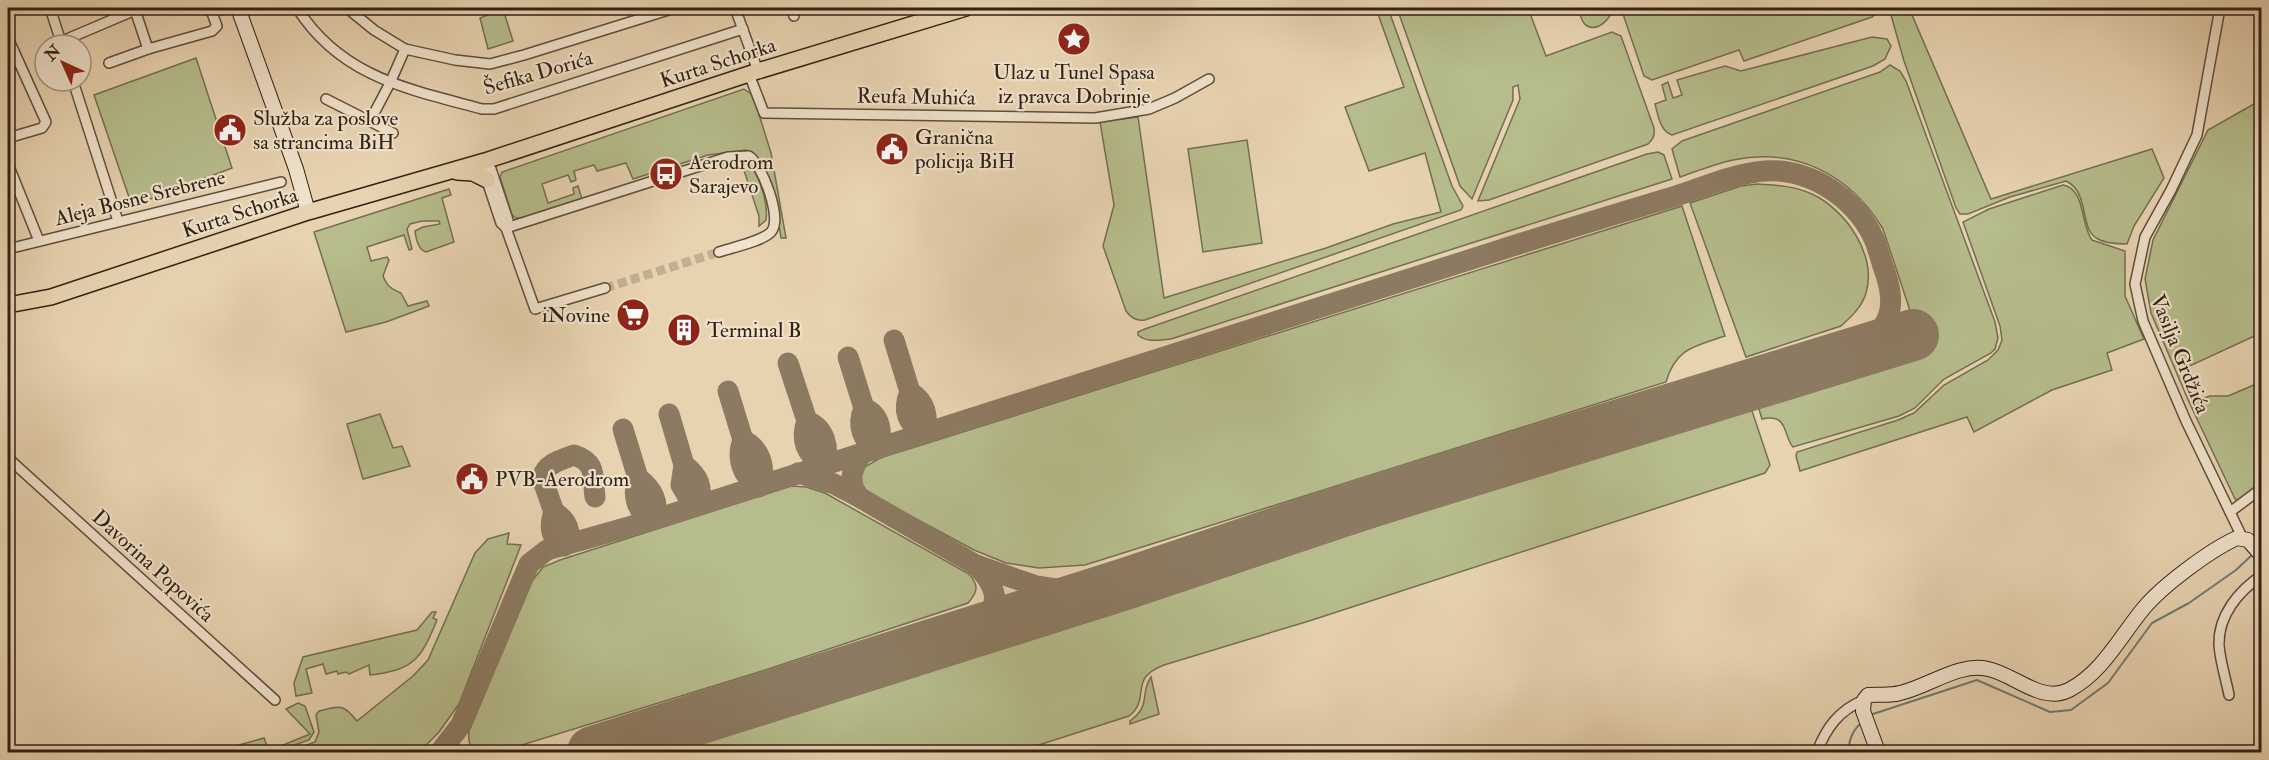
<svg xmlns="http://www.w3.org/2000/svg" width="2269" height="760" font-family="'IM FELL Double Pica',serif">
  <style>
    .green { fill: #b6bc8b; stroke: #736f50; stroke-width: 1.5 }
    .lines { fill: none; stroke-linecap: round; stroke-linejoin: round }
    .stream { stroke: #6f7b74; stroke-width: 2 }
    .taxiway { stroke: #8c7a62; stroke-width: 21 }
    .runway { stroke: #8c7a62; stroke-width: 52 }
    .street-tunnel { stroke: #c3b092; stroke-width: 9; stroke-dasharray: 9 4.5; stroke-linecap: butt }
    .street-casing { stroke: #5e4e3b; stroke-width: 12 }
    .secondary-casing { stroke: #302214; stroke-width: 16 }
    .primary-casing { stroke: #302214; stroke-width: 18 }
    .street { stroke: #f0e2cc; stroke-width: 9 }
    .secondary { stroke: #f0e2cc; stroke-width: 14 }
    .primary { stroke: #e8d3b1; stroke-width: 15 }
    .labels { text-anchor: middle; dominant-baseline: central; stroke-width: 4.5; stroke-linejoin: round; paint-order: stroke }
    .street-label { font-size: 21px; fill: #302214; stroke: #f0e2cc }
    .poi-label { font-size: 21px; fill: #302214; stroke: #f0e2cc; text-anchor: start }
  </style>
  <rect width="100%" height="100%" fill="#e8d3b1"/>
  <filter id="stains"><feTurbulence type="fractalNoise" baseFrequency=".00333" numOctaves="4"/><feColorMatrix values="0 0 0 0 .2 0 0 0 0 .09 0 0 0 0 .02 0 0 0 .5 -.17"/></filter>
  <radialGradient id="worn" r=".72"><stop offset=".6" stop-color="#630" stop-opacity="0"/><stop offset="1" stop-color="#630" stop-opacity=".3"/></radialGradient>
  <g class="green">
    <path d="M1371,8H1385L1389,11L1452,186L1463,206L1461,210L1145,320C1136,321 1131,318 1126,311L1103,246L1114,205L1100,122L1138,117L1164,298L1326,248L1393,224L1441,212L1425,153L1369,171L1345,107L1404,87L1378,14Z"/>
    <path d="M1397,8H1528L1546,56L1612,32L1621,36L1654,128C1655,136 1653,139 1648,144L1489,200L1478,201L1520,99L1518,85L1513,87V100L1472,199L1460,186Z"/>
    <path d="M1578,8H1612C1612,17 1599,32 1587,26C1581,23 1580,13 1578,8Z"/>
    <polygon points="1621,8 1881,8 1872,17 1744,61 1739,50 1652,80 1644,76"/>
    <path d="M1889,8H1909L1991,199L2152,149L2164,178L2134,226L2127,244C2118,244 2106,244 2098,239C2078,229 2091,193 2066,181L2010,197L1968,214H1960L1956,208L1904,61Z"/>
    <polygon points="503,9 513,41 488,49 480,18"/>
    <path d="M1872,37L1887,39L1891,46L1885,59L1873,66L1672,135C1660,131 1658,115 1655,104L1666,100L1662,85L1668,82L1673,98L1682,95L1677,80L1725,66L1741,71Z"/>
    <polygon points="196,58 232,168 132,206 94,95"/>
    <polygon points="2261,64 2261,333 2185,368 2199,400 2210,396 2228,396 2261,382 2261,488 2240,501 2235,499 2189,402 2151,313 2145,279 2153,240 2208,130 2254,104"/>
    <path d="M1890,65L1900,71L1906,81L1995,322L1998,338L1995,349L1991,353L1944,379L1915,408L1899,416L1793,447C1783,436 1789,413 1762,419L1758,406L1924,353L1883,229C1850,175 1797,147 1733,160C1715,164 1697,171 1680,177L1672,149L1682,141L1880,72Z"/>
    <path d="M744,89L753,95L771,153L786,238H781C777,212 772,162 746,150L708,155L633,179L626,163L597,171L594,165L574,171L576,180L571,182L568,175L542,184L548,203L574,194L573,188L578,186L582,199L522,218H516L512,215L500,177L502,172Z"/>
    <polygon points="1247,140 1262,243 1203,252 1188,149"/>
    <path d="M1658,152L1664,155L1672,179L1171,339C1160,340 1147,343 1138,335V332L1145,329L1647,154Z"/>
    <path d="M740,158C757,162 769,204 766,220L759,226V216Z"/>
    <path d="M1757,184C1776,185 1794,186 1812,194C1846,210 1877,255 1866,293C1862,307 1851,317 1841,326L1746,357L1690,203L1741,186Z"/>
    <path d="M2063,185C2086,189 2080,224 2092,240L2125,251V296L2144,339L2107,353L2112,370L2052,390L1974,432L1967,417L1800,471L1796,456L1797,452L1898,420L1914,413L1944,385L1988,360L1998,350L2002,340L2000,326L1963,222L1989,209Z"/>
    <path d="M449,189L451,195L442,198L454,242L426,252C418,250 416,239 415,231L423,227L440,224L439,221H422L410,224L407,229L412,249L409,250L404,235L367,247L371,261L387,257L389,260L383,276C387,286 391,289 401,293L408,306L427,301L429,306L386,322L346,332L314,232Z"/>
    <path d="M1682,206L1725,336C1695,346 1676,348 1666,382L1085,565L1039,568L1006,563L974,550L868,493L859,480L863,468L880,458Z"/>
    <path d="M1751,408L1770,465L1765,473L1309,621L1164,665C1127,679 1152,698 1129,716L1017,752H662Z"/>
    <polygon points="380,414 393,448 402,446 410,466 363,479 347,424"/>
    <path d="M791,486L806,487L825,493L969,574C979,585 978,592 968,603L759,672L499,752H476C469,745 468,741 469,731L532,581L543,567L560,560Z"/>
    <path d="M509,533L507,544L521,545L459,704L439,732L419,752H289L315,742L319,732L316,715L319,711C340,706 343,703 357,721L413,676L428,660L475,553L488,539Z"/>
    <path d="M432,612H436L433,618L437,620C421,659 414,670 370,675L369,665L349,674L346,672L338,674L337,671L326,674L323,664L306,669L312,693L296,696L294,683L303,657L417,630Z"/>
    <path d="M1151,677L1159,714L1130,724V721C1152,705 1139,695 1151,677Z"/>
    <polygon points="298,703 305,706 314,732 309,740 274,752 214,752 264,738 269,751 310,734 286,709"/>
  </g>
  <g class="lines">
    <g class="stream">
      <polyline points="1870,715 1977,680 2050,712 2071,710 2108,683 2152,623 2189,603 2236,570 2253,554"/>
      <path d="M1849,752C1848,741 1853,730 1861,723"/>
    </g>
    <g class="taxiway">
      <polyline points="894,340 910,392"/>
      <polyline points="848,357 864,408"/>
      <polyline points="788,363 807,421"/>
      <polyline points="728,391 743,440"/>
      <path d="M910,392C926,402 929,417 924,434C907,424 902,410 910,392Z"/>
      <path d="M864,408C881,415 883,433 878,449C861,440 857,425 864,408Z"/>
      <path d="M669,414L684,465L681,485L688,497L699,505C703,487 699,476 684,465"/>
      <path d="M807,421C825,428 830,448 824,465C806,455 800,440 807,421Z"/>
      <polyline points="623,429 638,478"/>
      <path d="M743,440C761,449 767,469 759,487C742,476 736,459 743,440Z"/>
      <path d="M862,454C852,468 848,480 857,496L976,565"/>
      <polyline points="798,473 834,484 857,496"/>
      <path d="M638,478C652,488 661,503 653,520C636,513 632,494 638,478Z"/>
      <path d="M554,512L542,478C546,463 561,460 574,455C598,463 592,477 595,497"/>
      <path d="M554,512C567,520 574,533 564,546C550,539 549,526 554,512Z"/>
      <path d="M957,638C992,616 1011,601 976,565L1036,586L1056,589L1125,584"/>
      <path d="M440,752L461,725L529,564L547,550L653,520C934,430 1215,341 1497,251C1556,232 1616,214 1676,196C1708,186 1746,168 1780,171C1821,175 1859,204 1875,241C1879,252 1882,264 1886,275C1899,315 1885,329 1855,353"/>
    </g>
    <polyline class="runway" points="593,752 1125,584 1366,503 1913,335"/>
    <polyline class="street-tunnel" points="605,288 719,252"/>
    <g class="street-casing">
      <g id="street">
        <polyline points="50,8 62,45"/>
        <path d="M297,8C341,77 408,89 482,109H494L743,29"/>
        <polyline points="347,8 374,30 405,49 455,60 490,64 524,55 675,8"/>
        <polyline points="735,8 758,71"/>
        <polyline points="791,8 794,16"/>
        <polyline points="2220,8 2197,135 2171,190 2145,237 2135,284 2143,321 2186,421 2242,537"/>
        <polyline points="135,10 148,49"/>
        <polyline points="8,38 46,122 42,128 8,138"/>
        <polyline points="60,42 140,8"/>
        <polyline points="109,63 148,49 212,31 217,26 210,8"/>
        <polyline points="749,74 764,113 1095,118 1149,109 1175,98 1209,79"/>
        <polyline points="73,81 118,221"/>
        <polyline points="326,99 393,133"/>
        <polyline points="370,121 390,83 405,49"/>
        <polyline points="485,161 484,172 501,223 506,228 535,309 605,288"/>
        <polyline points="485,161 491,169 508,220 506,228"/>
        <polyline points="8,164 39,241"/>
        <path d="M506,228L728,157L749,156C762,164 783,219 771,232C763,241 731,248 719,252"/>
        <polyline points="8,249 281,182"/>
        <polyline points="8,458 275,700"/>
        <polyline points="2230,512 2262,488"/>
        <path d="M2229,695C2226,679 2220,661 2219,645C2218,615 2239,591 2262,575"/>
        <path d="M1817,752C1826,728 1839,710 1864,700"/>
      </g>
    </g>
    <g class="secondary-casing">
      <g id="secondary">
        <polyline points="238,8 296,169 308,212"/>
        <path d="M1878,752L1863,711L1864,700L1868,695C1879,694 1890,696 1900,693C1928,687 1959,662 1988,669C2014,674 2041,704 2069,690C2102,673 2120,637 2143,609C2162,586 2210,550 2237,538L2248,540L2262,556"/>
      </g>
    </g>
    <g class="primary-casing">
      <g id="primary">
        <polyline points="457,172 473,173 487,180"/>
        <polyline points="8,305 51,297 308,212 485,161 758,71 966,8"/>
      </g>
    </g>
    <use href="#street" class="street"/>
    <use href="#secondary" class="secondary"/>
    <use href="#primary" class="primary"/>
  </g>
  <defs>
    <g id="sight-disc" transform="scale(1.725)"><circle r="9.5" fill="#8f2418" stroke="#f0e2cc"/><path d="M0-6L1.8-2.2L6-1.7L2.9 1.2L3.7 5.4L0 3.3L-3.7 5.4L-2.9 1.2L-6-1.7L-1.8-2.2Z" fill="#fff"/></g>
    <g id="civic-disc" transform="scale(1.725)"><circle r="9.5" fill="#8f2418" stroke="#f0e2cc"/><path d="M-.6-6.5H3V-4.5H.6V-3L4-1V1h2V6H-6V1h2V-1L-.6-3ZM-1.2 2.5V6h2.4V2.5Z" fill="#fff"/></g>
    <g id="bus-disc" transform="scale(1.725)"><circle r="9.5" fill="#8f2418" stroke="#f0e2cc"/><path d="M-5-6H5V4H4V6H2V4H-2V6H-4V4H-5ZM-3.5-4V0h7V-4ZM-3.5 1.2v1.5H-2V1.2ZM2 1.2v1.5H3.5V1.2Z" fill="#fff"/></g>
    <g id="supermarket-disc" transform="scale(1.725)"><circle r="9.5" fill="#8f2418" stroke="#f0e2cc"/><path d="M-6-5.5h2.5l.6 2H6L4.5 2H-2.5L-4.4-4H-6ZM-1.5 3.2a1.3 1.3 0 1 0 .1 0ZM3 3.2a1.3 1.3 0 1 0 .1 0Z" fill="#fff"/></g>
    <g id="building-disc" transform="scale(1.725)"><circle r="9.5" fill="#8f2418" stroke="#f0e2cc"/><path d="M-4-6H4V6H1V3H-1V6H-4ZM-2.5-4.3h1.7v1.8h-1.7ZM.8-4.3h1.7v1.8H.8ZM-2.5-1h1.7V.8h-1.7ZM.8-1h1.7V.8H.8Z" fill="#fff"/></g>
  </defs>
  <g fill-rule="evenodd">
    <use href="#sight-disc" x="1074" y="39"/>
    <use href="#civic-disc" x="230" y="130"/>
    <use href="#civic-disc" x="892" y="149"/>
    <use href="#bus-disc" x="666" y="174"/>
    <use href="#supermarket-disc" x="633" y="315"/>
    <use href="#building-disc" x="684" y="330"/>
    <use href="#civic-disc" x="472" y="479"/>
  </g>
  <g class="labels">
    <g class="street-label">
      <text transform="translate(718 63) rotate(-18)">Kurta Schorka</text>
      <text transform="translate(538 73) rotate(-16)">Šefika Dorića</text>
      <text transform="translate(916 97) rotate(1)">Reufa Muhića</text>
      <text transform="translate(140 198) rotate(-14)">Aleja Bosne Srebrene</text>
      <text transform="translate(240 213) rotate(-18)">Kurta Schorka</text>
      <text transform="translate(2180 354) rotate(68)">Vasilja Grdžića</text>
      <text transform="translate(153 566) rotate(42)">Davorina Popovića</text>
    </g>
    <g class="poi-label">
      <text x="1074" y="72" text-anchor="middle">Ulaz u Tunel Spasa<tspan x="1074" dy="24">iz pravca Dobrinje</tspan></text>
      <text x="253" y="118">Služba za poslove<tspan x="253" dy="24">sa strancima BiH</tspan></text>
      <text x="915" y="137">Granična<tspan x="915" dy="24">policija BiH</tspan></text>
      <text x="689" y="162">Aerodrom<tspan x="689" dy="24">Sarajevo</tspan></text>
      <text x="610" y="315" text-anchor="end">iNovine</text>
      <text x="707" y="330">Terminal B</text>
      <text x="495" y="479">PVB-Aerodrom</text>
    </g>
  </g>
  <rect width="2269" height="760" fill="none" stroke="#e8d3b1" stroke-width="30"/>
  <rect x="9" y="9" width="2251" height="742" fill="none" stroke="#302214" stroke-width="3"/>
  <rect x="15" y="15" width="2239" height="730" fill="none" stroke="#302214" stroke-width="1.5"/>
  <g transform="translate(63 63) rotate(315)"><circle r="28" fill="#f0e2cc" stroke="#a39582" stroke-width="1.5"/>
  <path d="M0-4.5L10 22L0 15L-10 22Z" fill="#8f2418"/>
  <text y="-9" font-size="16" font-weight="bold" text-anchor="middle" fill="#302214">N</text>
  </g>
  <rect width="100%" height="100%" filter="url(#stains)"/>
  <rect width="100%" height="100%" fill="url(#worn)"/>
</svg>
